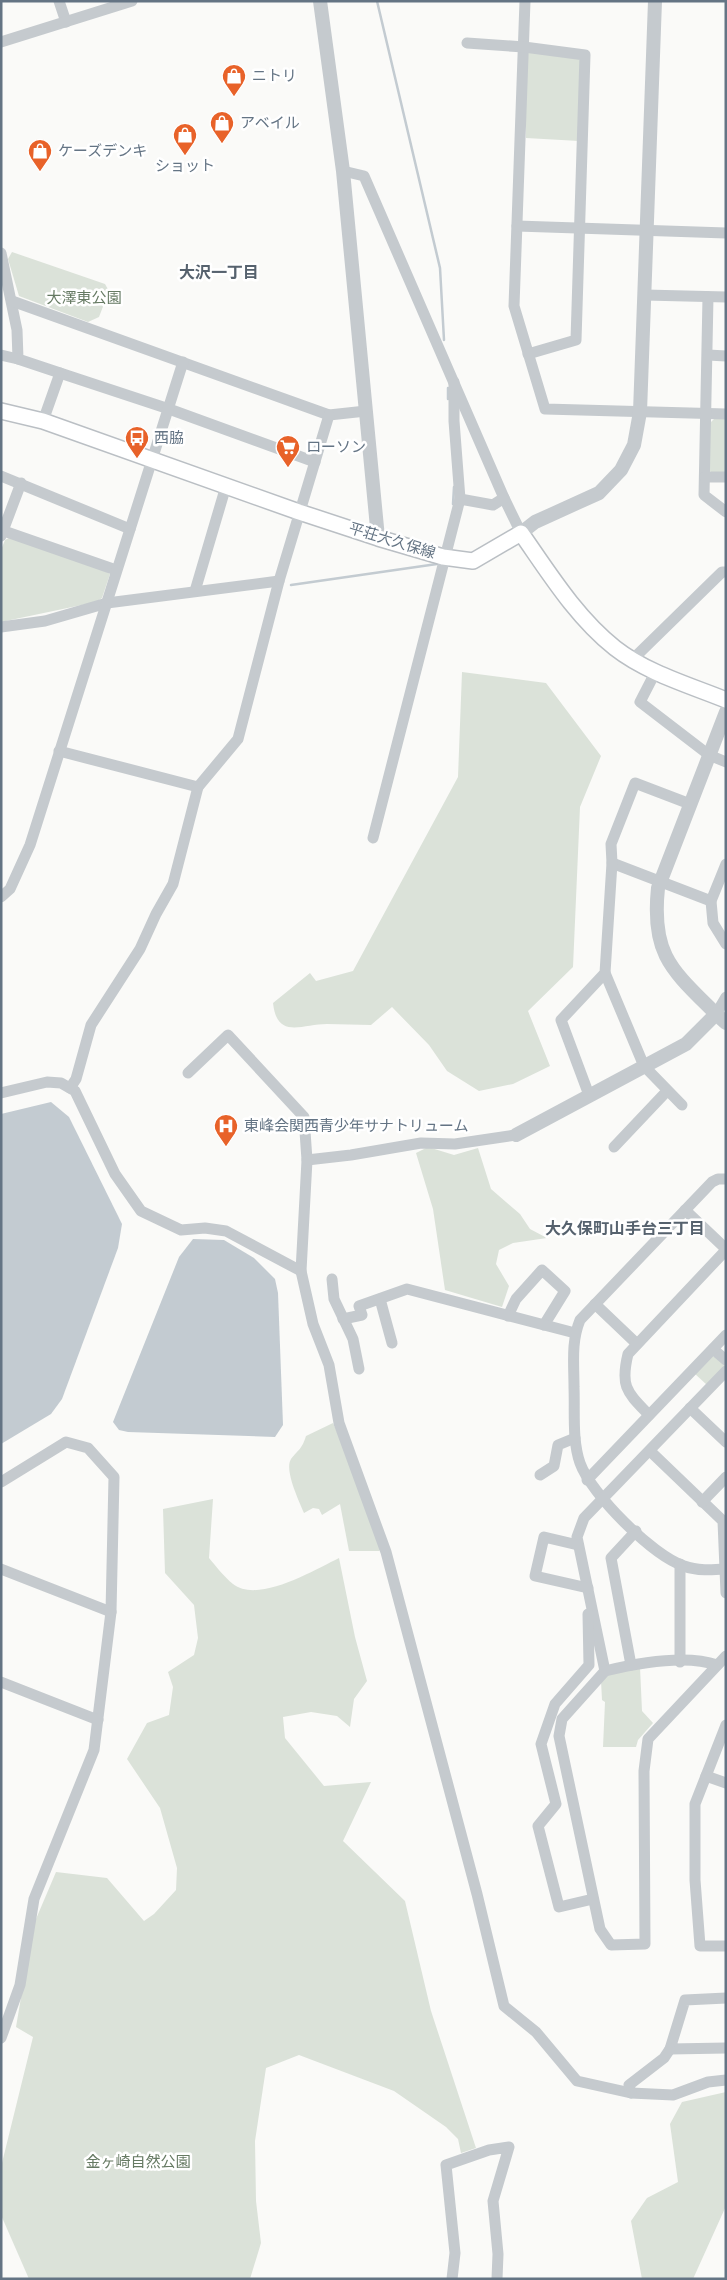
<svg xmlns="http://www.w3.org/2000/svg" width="727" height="2280" font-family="'Source Sans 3','Noto Sans JP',sans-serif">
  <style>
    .green { fill: #dbe2d9 }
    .water { fill: #c3cbd1 }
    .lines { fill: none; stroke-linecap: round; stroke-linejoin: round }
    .stream { stroke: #c3cbd1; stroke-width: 2.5 }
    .secondary-casing { stroke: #babfc4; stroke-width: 18 }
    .minor { stroke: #c5cace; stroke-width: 11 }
    .tertiary { stroke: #c5cace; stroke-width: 14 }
    .secondary { stroke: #fff; stroke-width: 15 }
    .labels { text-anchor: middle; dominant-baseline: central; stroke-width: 5; stroke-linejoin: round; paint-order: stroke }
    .poi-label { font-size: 15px; fill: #647484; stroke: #fff; text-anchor: start }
    .park-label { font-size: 15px; fill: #667a63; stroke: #fff }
    .street-label { font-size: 15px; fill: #647484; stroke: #fff }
    .neighbourhood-label { font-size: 16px; font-weight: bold; fill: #56626e; stroke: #fff }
  </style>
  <rect width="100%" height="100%" fill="#fafaf8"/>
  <g class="green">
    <polygon points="530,51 581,59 579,141 526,138 526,54"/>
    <polygon points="12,252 105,284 109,291 99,317 88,322 19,296 8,259"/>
    <polygon points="715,418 726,418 726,473 711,473 709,468 710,423"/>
    <polygon points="11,537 105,571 110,574 102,598 96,602 1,622 1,550 5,540"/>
    <path d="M462,672L546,683L601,756L580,807L573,967L528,1011L550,1066L513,1084L479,1091L447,1071L429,1045L392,1007L371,1025C356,1025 342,1024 327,1024C302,1024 277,1040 273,1003L310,973L316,981L353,971L458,777Z"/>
    <polygon points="428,1147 454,1155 478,1148 491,1189 520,1214 530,1229 547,1238 513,1243 499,1250 496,1264 509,1286 502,1307 445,1290 433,1209 416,1153"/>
    <polygon points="710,1356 717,1357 726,1366 707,1385 694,1373"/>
    <path d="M333,1423L351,1464L381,1549L379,1551H349L340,1504L322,1515L319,1509L313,1508L304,1513C299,1501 284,1470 291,1459C299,1449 302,1449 306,1436Z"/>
    <path d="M213,1499L209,1558C216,1566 224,1577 233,1584C258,1604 314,1570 339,1558L355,1637L367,1681L354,1699L350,1727L337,1716L311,1712L283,1717L285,1738L324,1786L371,1782L343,1841L405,1901L431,2011L476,2148L461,2153L458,2139L446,2127L394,2091L299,2055L266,2068L255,2141L256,2201L261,2243L250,2279H29L1,2215V2167L33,2037L16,2027L33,1926L56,1872L107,1878L144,1921L154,1914L176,1890L177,1868L160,1808L127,1759L147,1723L169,1715L173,1687L168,1672L194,1655L198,1638L194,1605L165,1573L163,1509Z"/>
    <polygon points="640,1667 642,1711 653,1723 638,1740 636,1747 603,1747 605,1702 602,1700 601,1681 609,1674"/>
    <polygon points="726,2092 726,2206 693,2279 642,2279 631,2221 647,2198 678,2182 670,2124 682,2102"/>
  </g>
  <g class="water">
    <polygon points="51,1102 69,1117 122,1224 118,1248 62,1399 51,1414 1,1444 1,1114"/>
    <polygon points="193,1239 224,1240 254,1258 275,1279 278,1293 283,1425 275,1437 128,1432 119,1430 113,1422 179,1257"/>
  </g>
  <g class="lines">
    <g class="stream">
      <polyline points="377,1 440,268 444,340"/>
      <polyline points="448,388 448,399"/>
      <polyline points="453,504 454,487"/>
      <polyline points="291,585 437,564"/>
    </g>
    <g class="secondary-casing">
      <path id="secondary" d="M1,411L43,421L299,512L378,538L443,557L473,561L521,533C549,573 576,617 615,648C647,673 689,685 726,700"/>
    </g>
    <g class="minor">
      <polyline points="59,1 66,22"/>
      <polyline points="525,1 514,306 545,409 726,414"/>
      <polyline points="1,42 132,1"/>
      <polyline points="467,43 524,47 585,55 576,340 528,354"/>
      <polyline points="343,171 364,176 504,498 521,533"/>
      <polyline points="517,226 726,233"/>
      <polyline points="1,253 17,330 18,359 60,373 43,421"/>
      <polyline points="645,295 726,297"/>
      <polyline points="708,297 704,495 726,512"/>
      <polyline points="12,301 329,415 366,411"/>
      <polyline points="1,355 18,359"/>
      <polyline points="708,355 726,356"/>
      <polyline points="60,373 169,409 315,462"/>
      <polyline points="1,476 130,529"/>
      <polyline points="705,477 726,477"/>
      <polyline points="460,499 493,505 504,498"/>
      <polyline points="1,530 116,570"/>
      <polyline points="1,536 21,483"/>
      <polyline points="195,591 226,486"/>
      <polyline points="1,627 45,621 107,603 279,581"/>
      <polyline points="633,659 722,572 726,572"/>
      <polyline points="656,671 640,702 709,755 726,762"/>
      <polyline points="59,751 198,787 238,739 279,581 329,415"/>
      <polyline points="373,838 460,499 454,421 454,382"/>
      <polyline points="612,863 711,901"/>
      <polyline points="726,864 711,901 713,923 726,944"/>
      <polyline points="1,897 10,889 30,845 183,362"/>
      <polyline points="605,973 644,1066 682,1105"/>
      <polyline points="716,1014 726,997"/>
      <polyline points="188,1073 228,1035 304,1117 307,1160 301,1271 313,1324 329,1365 339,1423 386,1552 477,1894 504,2006 536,2032 577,2081 631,2093 673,2095 708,2082 726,2080"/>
      <polyline points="70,1088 76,1079 91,1025 140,949 156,914 173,884 198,787"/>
      <polyline points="1,1093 47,1082 61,1083 75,1091 115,1174 141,1211 181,1230 205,1228 226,1231 301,1271"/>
      <polyline points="589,1095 561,1020 605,973 612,863 611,844 635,783 690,804"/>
      <polyline points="614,1147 667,1091"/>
      <polyline points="307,1160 351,1155 421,1143 455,1144 516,1135"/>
      <path d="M726,1179H718L712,1182L580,1320C571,1342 574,1364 574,1387C575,1412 572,1440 580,1463C591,1494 652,1555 684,1566C697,1571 712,1570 726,1569"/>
      <polyline points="685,1210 726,1249"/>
      <polyline points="332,1279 334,1299 353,1339 359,1369"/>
      <polyline points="380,1299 392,1343"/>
      <polyline points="595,1304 637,1344"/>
      <polyline points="508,1316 516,1299 542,1270 565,1291 544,1325"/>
      <polyline points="343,1319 362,1315 359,1306 407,1289 575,1333"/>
      <polyline points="713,1349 726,1360"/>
      <polyline points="726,1371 584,1518 577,1537 605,1671 562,1719 559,1736 600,1929 611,1945 645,1944 644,1771 648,1739 726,1656"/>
      <polyline points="690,1408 726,1442"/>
      <path d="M649,1415C627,1392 620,1387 628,1354L726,1250"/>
      <polyline points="650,1451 723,1521 726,1593"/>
      <polyline points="540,1475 554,1466 558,1445 575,1438"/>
      <polyline points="587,1480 726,1335"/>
      <polyline points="1,1482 66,1442 88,1448 114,1477 111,1612 94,1750 34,1899 20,1985 1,2038"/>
      <polyline points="702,1502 726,1477"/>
      <polyline points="578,1545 544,1537 535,1576 588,1588"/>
      <polyline points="1,1569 111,1612"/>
      <polyline points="588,1614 589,1665 555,1704 541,1744 556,1804 538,1826 559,1907 593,1899"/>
      <polyline points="680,1662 680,1564"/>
      <polyline points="631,1665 611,1558 636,1531"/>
      <path d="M605,1671C638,1663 685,1654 717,1665"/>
      <polyline points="1,1682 98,1720"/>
      <polyline points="726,1725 695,1804 695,1880 700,1946 726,1946"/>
      <polyline points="706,1776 726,1783"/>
      <polyline points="726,1998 685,2000 670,2049 726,2048"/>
      <polyline points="631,2093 629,2085 664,2058 670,2049"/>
      <polyline points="452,2279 455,2253 446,2165 489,2150 509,2147 493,2201 498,2254 497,2279"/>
    </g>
    <g class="tertiary">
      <polyline points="320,1 343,171 378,538"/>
      <polyline points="521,533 535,522 599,493 621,470 634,445 640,412 655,1"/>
      <path d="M716,1014C672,970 651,955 658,888L726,712"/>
      <polyline points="516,1135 686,1044 716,1014 726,1023"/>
    </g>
    <use href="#secondary" class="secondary"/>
  </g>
  <defs>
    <g id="shop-pin" transform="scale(1.25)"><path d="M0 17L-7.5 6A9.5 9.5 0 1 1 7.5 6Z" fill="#e86229" stroke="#fff"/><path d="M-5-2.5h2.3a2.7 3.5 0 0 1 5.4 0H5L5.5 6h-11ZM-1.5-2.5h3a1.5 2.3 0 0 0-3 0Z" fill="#fff"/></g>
    <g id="bus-pin" transform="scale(1.25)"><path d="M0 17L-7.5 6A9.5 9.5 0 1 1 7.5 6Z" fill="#e86229" stroke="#fff"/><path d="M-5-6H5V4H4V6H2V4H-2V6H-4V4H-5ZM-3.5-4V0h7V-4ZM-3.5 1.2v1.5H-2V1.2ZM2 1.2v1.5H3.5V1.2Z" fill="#fff"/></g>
    <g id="supermarket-pin" transform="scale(1.25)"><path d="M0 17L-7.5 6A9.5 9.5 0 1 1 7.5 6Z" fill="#e86229" stroke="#fff"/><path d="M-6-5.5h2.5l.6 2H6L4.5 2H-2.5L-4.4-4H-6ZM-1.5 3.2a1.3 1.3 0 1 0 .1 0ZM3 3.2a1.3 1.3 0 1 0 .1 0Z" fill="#fff"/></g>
    <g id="hospital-pin" transform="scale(1.25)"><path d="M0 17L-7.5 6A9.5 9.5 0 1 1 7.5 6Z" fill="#e86229" stroke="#fff"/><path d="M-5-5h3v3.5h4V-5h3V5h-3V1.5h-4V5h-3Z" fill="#fff"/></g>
  </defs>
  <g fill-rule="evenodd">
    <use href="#shop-pin" x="234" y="76"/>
    <use href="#shop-pin" x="222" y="123"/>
    <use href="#shop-pin" x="185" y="135"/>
    <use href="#shop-pin" x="40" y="151"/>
    <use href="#bus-pin" x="137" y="438"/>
    <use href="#supermarket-pin" x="288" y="447"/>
    <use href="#hospital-pin" x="226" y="1126"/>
  </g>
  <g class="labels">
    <g class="poi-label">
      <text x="252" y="76">ニトリ</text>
      <text x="240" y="123">アベイル</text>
      <text x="58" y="151">ケーズデンキ</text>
      <text x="185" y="166" text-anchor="middle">ショット</text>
      <text x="154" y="438">西脇</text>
      <text x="306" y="447">ローソン</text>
      <text x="244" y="1126">東峰会関西青少年サナトリューム</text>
    </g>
    <g class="park-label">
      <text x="84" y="298">大澤東公園</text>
      <text x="138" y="2162">金ヶ崎自然公園</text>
    </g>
    <g class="street-label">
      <text transform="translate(392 541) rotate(17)">平荘大久保線</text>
    </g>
    <g class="neighbourhood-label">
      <text x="219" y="273">大沢一丁目</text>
      <text x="625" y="1229">大久保町山手台三丁目</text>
    </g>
  </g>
  <rect width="727" height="2280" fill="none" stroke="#647484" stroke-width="5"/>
</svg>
